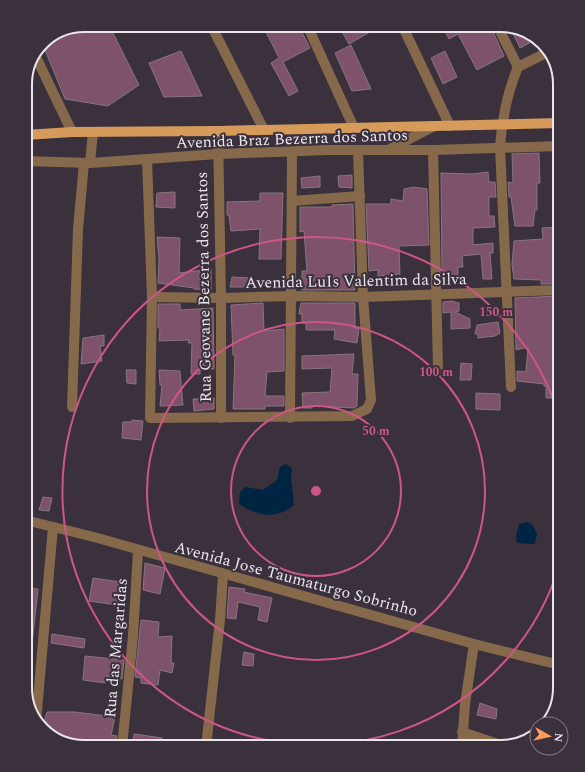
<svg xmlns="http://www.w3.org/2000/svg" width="585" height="772" font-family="Spectral,serif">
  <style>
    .water { fill: #002542 }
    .building { fill: #7d526a; stroke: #86767e }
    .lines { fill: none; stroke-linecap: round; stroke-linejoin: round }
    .minor { stroke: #86694b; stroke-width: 10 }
    .tertiary { stroke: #86694b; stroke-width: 10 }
    .primary { stroke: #d69b5b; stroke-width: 10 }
    .ring { fill: none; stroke: #ce5686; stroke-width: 2 }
    .labels { text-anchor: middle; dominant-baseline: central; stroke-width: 4; stroke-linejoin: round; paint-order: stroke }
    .street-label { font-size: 16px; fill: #ebe5ec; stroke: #3a313c }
    .rim { fill: none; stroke: #ebe5ec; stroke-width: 2 }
    .centre { fill: #ce5686; stroke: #3a313c; stroke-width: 2 }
    .ring-label { font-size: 12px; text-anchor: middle; font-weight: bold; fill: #ce5686; stroke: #3a313c; stroke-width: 4; stroke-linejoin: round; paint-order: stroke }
  </style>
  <rect width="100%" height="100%" fill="#3a313c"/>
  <g class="water">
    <path d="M286,464L292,469L291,478L294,505C277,520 257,516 239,504L240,493L245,487L263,490L277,480L280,467Z"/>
    <polygon points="527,522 532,524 537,534 535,544 517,543 516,536 519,524"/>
  </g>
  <g class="building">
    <polygon points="84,25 109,25 139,85 108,106 65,99 43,45 45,40"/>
    <polygon points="271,25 298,25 310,48 283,62 298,91 289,96 271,63 279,58 266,32 273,29"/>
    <polygon points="350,25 382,25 349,44 341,30"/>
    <polygon points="442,25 490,25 504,56 477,70 458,34 449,39"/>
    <polygon points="510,27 530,33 537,39 520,48"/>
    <polygon points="351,45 371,89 352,91 335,53"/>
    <polygon points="181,51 202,96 164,97 149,63"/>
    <polygon points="445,51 457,77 443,84 431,58"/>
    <polygon points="539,153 540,183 537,183 537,210 535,210 533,226 515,226 511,197 509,197 508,182 513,183 512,154"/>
    <polygon points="488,172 489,182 495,182 496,197 489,197 489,216 494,216 495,227 473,228 473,245 493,243 493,253 490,253 492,279 483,279 481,254 462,256 463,267 458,267 458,281 444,282 442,268 441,173 472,174"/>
    <polygon points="352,175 352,188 339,187 338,176"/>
    <polygon points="320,176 320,187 302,188 301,178"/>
    <polygon points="414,187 427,189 429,245 399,246 400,274 378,276 378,270 369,271 366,204 391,204 391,199 403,201 404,189"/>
    <polygon points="175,192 175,208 156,207 157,193"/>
    <polygon points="260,193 283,193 281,259 259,259 260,229 231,231 229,215 227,215 227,202 260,201"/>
    <polygon points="353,204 355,290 302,290 302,271 307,271 304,231 300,232 300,207 332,207 332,205"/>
    <polygon points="560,227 560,284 541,284 541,280 514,279 512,264 514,241 543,239 542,228"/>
    <polygon points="157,237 180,238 179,273 211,269 211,290 194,289 194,288 158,283 159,259"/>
    <polygon points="232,277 249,278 249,287 230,287"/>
    <polygon points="560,296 560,398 546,398 546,386 544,386 544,384 517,381 517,371 526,372 528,347 516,350 515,298"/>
    <polygon points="451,301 459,303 459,311 455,312 470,319 470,328 451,329 451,312 443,313 443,302"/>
    <polygon points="263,303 264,331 284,329 284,371 267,372 265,396 284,396 284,406 265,406 265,409 233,409 235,355 233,355 231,305"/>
    <polygon points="301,303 355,303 355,328 359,329 357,343 334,339 335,330 306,330 306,323 302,323 302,314 299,314"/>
    <polygon points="158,304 180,304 180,310 213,308 214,369 200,369 200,374 191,374 192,343 188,343 189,340 159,341 160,328 158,328"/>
    <polygon points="498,322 500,333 495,336 478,338 478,334 475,334 477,325"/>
    <polygon points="104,335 104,346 100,346 102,361 81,364 83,338"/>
    <polygon points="354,354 352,374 358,374 357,406 354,408 312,406 312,408 303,408 302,393 330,392 332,368 302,369 302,356"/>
    <polygon points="461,363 472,364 471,380 460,380"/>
    <polygon points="126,370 136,370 136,384 127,383"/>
    <polygon points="159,370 180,371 183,405 160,406 162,385 160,385"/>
    <polygon points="476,393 500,394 500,410 476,409"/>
    <polygon points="214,398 214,409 194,411 193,399"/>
    <polygon points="132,420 143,421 141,440 122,438 123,422 131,422"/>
    <polygon points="43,497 52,498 49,511 39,510"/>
    <polygon points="145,563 165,568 160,594 143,590"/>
    <polygon points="93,578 127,583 124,606 89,601"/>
    <polygon points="229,587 245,589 244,592 272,598 267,622 258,620 260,607 238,602 236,619 227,618"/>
    <polygon points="25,588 38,589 31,654 25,654"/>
    <polygon points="141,620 159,622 158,637 172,636 171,663 174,663 172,673 160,670 158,685 141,683 141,678 135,677"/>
    <polygon points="52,634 85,639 84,648 51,643"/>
    <polygon points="244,652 254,654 253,666 242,665"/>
    <polygon points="85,656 124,660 122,679 106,676 105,683 83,680"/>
    <polygon points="480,703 497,709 496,719 477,715"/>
    <polygon points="47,712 75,712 115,717 111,735 117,736 114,747 80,747 54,739 46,732 48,722 44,722"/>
    <polygon points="134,734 162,738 161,747 132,747"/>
  </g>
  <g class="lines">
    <g class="minor">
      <polyline points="211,25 264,130"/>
      <polyline points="307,25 354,128"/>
      <polyline points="402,25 450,126"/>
      <polyline points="497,25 518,67"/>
      <polyline points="36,57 72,132"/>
      <polyline points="218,131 221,298 221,418"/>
      <polyline points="390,149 434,126"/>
      <polyline points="433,150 438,369"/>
      <polyline points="147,159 152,297 150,418 352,416 367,409 371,400 363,297 358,150"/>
      <polyline points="25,161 90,163 218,154 328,150 433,150 560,146"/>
      <polyline points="90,163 93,132"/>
      <polyline points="292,201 360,196"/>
      <polyline points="152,297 221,298 292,296 363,297 560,290"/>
      <path d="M511,387L500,147C502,119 507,93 518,67L550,51"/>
      <polyline points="72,407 78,229 84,163"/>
      <polyline points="290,418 292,153"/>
      <polyline points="36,722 53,527"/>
      <polyline points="462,732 504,746"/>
      <polyline points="122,747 133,636 138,551"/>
      <polyline points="206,747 220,620 223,575"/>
      <polyline points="462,747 465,704 474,644"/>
    </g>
    <polyline class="tertiary" points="25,520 94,537 474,644 560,665"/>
    <polyline class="primary" points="25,135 72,132 218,131 560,123"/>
  </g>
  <g class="ring">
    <circle cx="316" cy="491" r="85"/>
    <circle cx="316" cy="491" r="169"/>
    <path d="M560 563A254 254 0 1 1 560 419"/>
  </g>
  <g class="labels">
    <g class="street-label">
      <text transform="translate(292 139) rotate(-2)">Avenida Braz Bezerra dos Santos</text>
      <text transform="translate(356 281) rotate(-1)">Avenida LuIs Valentim da Silva</text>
      <text transform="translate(204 287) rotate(-91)">Rua Geovane Bezerra dos Santos</text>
      <text transform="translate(296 579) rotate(15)">Avenida Jose Taumaturgo Sobrinho</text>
      <text transform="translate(116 648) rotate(-85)">Rua das Margaridas</text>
    </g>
  </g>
  <path d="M0 0H585V772H0ZM84 32H501A52 52 0 0 1 553 84V688A52 52 0 0 1 501 740H84A52 52 0 0 1 32 688V84A52 52 0 0 1 84 32Z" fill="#3a313c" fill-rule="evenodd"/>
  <path class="rim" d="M84 32H501A52 52 0 0 1 553 84V688A52 52 0 0 1 501 740H84A52 52 0 0 1 32 688V84A52 52 0 0 1 84 32Z"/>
  <circle cx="316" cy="491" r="6" class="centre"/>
  <g class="ring-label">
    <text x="496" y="316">150 m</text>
    <text x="436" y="376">100 m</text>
    <text x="376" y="435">50 m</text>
  </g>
  <g transform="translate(549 736) rotate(98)"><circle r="19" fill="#3a313c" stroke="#817982"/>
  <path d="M0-3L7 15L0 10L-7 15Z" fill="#ff9b5b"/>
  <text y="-6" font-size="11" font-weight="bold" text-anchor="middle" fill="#ebe5ec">N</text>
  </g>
</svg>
